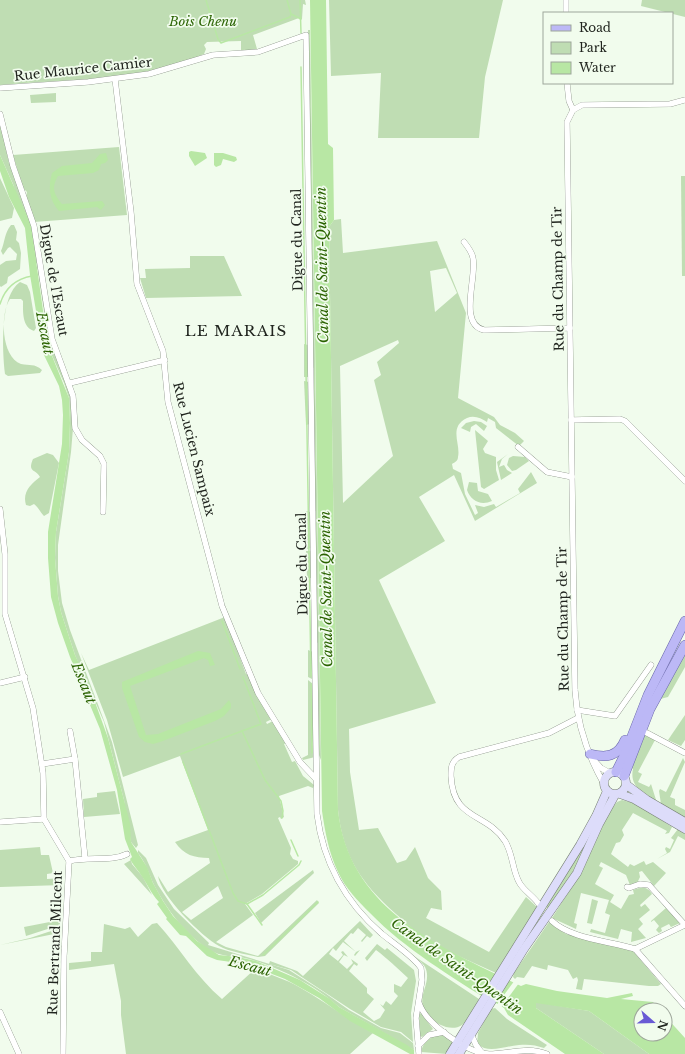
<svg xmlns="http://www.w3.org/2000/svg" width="685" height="1054" font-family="'Libre Baskerville',serif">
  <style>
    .green { fill: #bfddb3; fill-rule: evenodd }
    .water { fill: #b8e7a4 }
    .pier { fill: #f1fced }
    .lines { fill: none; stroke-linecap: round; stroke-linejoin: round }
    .stream { stroke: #b8e7a4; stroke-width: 1.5 }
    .street-casing { stroke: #767f72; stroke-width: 6 }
    .secondary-casing { stroke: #767f72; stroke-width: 9 }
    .primary-casing { stroke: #6866a7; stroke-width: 10 }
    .street { stroke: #fff; stroke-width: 5.5 }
    .secondary { stroke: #dddcfa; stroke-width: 8 }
    .primary { stroke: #bcb8f6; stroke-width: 9 }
    .labels { text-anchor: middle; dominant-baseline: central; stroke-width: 3.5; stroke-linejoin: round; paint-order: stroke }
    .park-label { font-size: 13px; font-style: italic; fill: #2f6708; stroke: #f1fced }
    .street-label { font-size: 13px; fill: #21251f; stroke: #f1fced }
    .water-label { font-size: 14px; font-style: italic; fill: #2a6200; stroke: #f1fced }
    .quarter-label { font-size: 15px; letter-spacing: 1px; fill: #21251f; stroke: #f1fced }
  </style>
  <rect width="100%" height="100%" fill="#f1fced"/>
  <g class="green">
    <path d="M0,0H305L306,5L303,4L302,19L300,20L299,18L253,35L257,49L241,51V41L207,42L204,45L206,49L204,54C141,82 68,79 0,85Z"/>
    <polygon points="329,0 503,0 485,77 479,138 378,138 381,73 331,76"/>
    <polygon points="642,0 685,0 685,17 641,6"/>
    <polygon points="308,30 310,30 321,760 319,755 317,664 318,664 318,643 316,642 315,530 316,530 316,511 314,511 314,368 312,367"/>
    <polygon points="56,93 56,102 31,103 30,95"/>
    <polygon points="0,122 9,163 12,166 32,221 51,344 70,392 73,428 71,452 58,545 58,571 62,603 70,630 112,742 138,845 136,848 131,842 124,800 104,722 75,655 61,612 58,596 55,558 56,532 69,452 70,423 69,398 64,383 50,351 37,266 13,184 0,155"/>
    <polygon points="119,147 127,215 34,222 26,197 27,192 23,188 13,155"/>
    <polygon points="681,176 685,176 685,276 682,276"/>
    <polygon points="0,178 14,208 12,218 0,221"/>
    <path d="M341,219L343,253L437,241L466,313L458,398L494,417L500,425L515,433L524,441L519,446L496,428L495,422L488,418L487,422C481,418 474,415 467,418C448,427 461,444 458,457C458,461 455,462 452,464L453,469L461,473L465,494L475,515L478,513L475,505L484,507L494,504L496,507L520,493L518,489L531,472L537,483L475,521L454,475L419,497L445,541L379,580L436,703L349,729L350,772L359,830L378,828L397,863L406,860L415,847L428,878L441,891L442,910L431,908L426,918L489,952L526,897L537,907L496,973C470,961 442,950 419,934C411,928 403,920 396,914C361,883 343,856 338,810L329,227L334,220ZM446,268L457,293L435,312L430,271ZM398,340L399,343L377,362L381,375L374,380L393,456L343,503L340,366Z"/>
    <path d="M11,225H14L17,232L16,240L19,243L21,253L20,269L8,277L7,283L1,287L0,286V265L6,261L16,260L17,254L10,247L8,248L3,255L1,251C5,242 4,234 11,225Z"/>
    <polygon points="190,256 224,256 242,296 146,298 140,278 146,278 145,269 190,268"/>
    <path d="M20,282L27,285L30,292L36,328L34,331C22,327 23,312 23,301L21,299H10C0,313 1,357 21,364C30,366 34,363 42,370L40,373L8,376L5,374C2,349 0,295 20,282Z"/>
    <polygon points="304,344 308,345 308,377 304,377"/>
    <polygon points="304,381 309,382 310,424 306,425"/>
    <polygon points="474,421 481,422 487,426 484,431 476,424 471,427 470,432 461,428 466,423"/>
    <polygon points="475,430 488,441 483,449 485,453 496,457 496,470 499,480 484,489 481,487"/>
    <path d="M47,453L53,455L59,463L49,513L44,516C40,512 39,508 34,504L30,506L26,505C22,492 31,484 40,477C36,469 27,473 33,459Z"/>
    <polygon points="508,454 502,459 499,467 504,465 507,470 512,473 501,480 497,462"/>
    <polygon points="513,456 525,457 529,461 516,470 512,471 507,465 509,458"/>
    <path d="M469,482L477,483L478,491L488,494L492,501C481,506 471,501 467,490Z"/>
    <polygon points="306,511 310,512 311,548 306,549"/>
    <polygon points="306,551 311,551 311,578 307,578"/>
    <path d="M225,617L246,674H247L272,719L266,722L267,724L273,721L287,743L284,744L292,762L295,761L303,776L314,785L313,788L308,786L279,796L284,817L281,819L280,817L278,818L291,848L290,854L293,859L298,861V864L262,894L245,904L253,915L216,942L226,947L258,956L317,900L319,903L265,956L258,957C245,954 230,952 219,946C201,936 161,896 158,876L168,892L210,863L209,858C194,858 184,855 175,842L208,830L180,756L123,777L107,720L81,653L89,670ZM218,886L223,898L191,920L182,912Z"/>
    <polygon points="308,650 313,652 314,677 312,679 308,677"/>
    <polygon points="685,654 685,667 668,697 660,699"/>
    <polygon points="308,680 313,684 315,757 303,760 302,758 308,755"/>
    <polygon points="685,715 685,740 681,746 668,740"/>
    <path d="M643,734L655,740L638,772L642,774L638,782L649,787L651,784L657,803C644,794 629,786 633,769L632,768Z"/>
    <polygon points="683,758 685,762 670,797 675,799 675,805 685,810 685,818 661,804 659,791 660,789 666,792"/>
    <polygon points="115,791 120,814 84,817 83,799 97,797 97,793"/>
    <path d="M622,800L629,802L630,800L672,827L669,833L665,834L667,831L633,813L622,830L624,835L620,842L616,843L611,854L628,867L630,864L634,866L644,861L646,865L653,862L666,873L654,886L642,871L639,872L640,877L637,883L630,885L626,875L601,862L599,866L603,868L595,884L614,895L610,902L621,909L629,895L634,894L633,890C642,887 647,886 652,894L640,905L641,907L645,904L650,910L639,919L643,924L638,929L646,938L631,942L632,932L621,929L618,939L590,932L591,929L605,933L610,915L605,913L609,900L581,893L574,923L577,924L576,929L552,918L577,879L599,830L612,807H613L617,802Z"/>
    <polygon points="678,829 685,832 685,840 678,836 670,852 657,859 667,853 665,849 666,847 670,849 674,840 671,838"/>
    <polygon points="592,830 573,873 549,911 546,906"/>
    <polygon points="40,847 41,855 49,855 53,873 47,874 47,879 62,878 62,885 0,887 0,850"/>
    <path d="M138,850L146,858L158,885L174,909L209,943L208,945L289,970L325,993L349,1010L381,1028L400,1033L413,1043L414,1050L339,1007C315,985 280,968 249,959C234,955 221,958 208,949C185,934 167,910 154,885C149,874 146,863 138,853Z"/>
    <polygon points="131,860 132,864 143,877 152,895 124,864"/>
    <polygon points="313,870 314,873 261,923 255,913"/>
    <polygon points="592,899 598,901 592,924 587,923"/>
    <polygon points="666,908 680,923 671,927 669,924 661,928 662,931 659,933 656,930 659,926 654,920 651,922 651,921"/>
    <polygon points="60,920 60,925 26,936 24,927"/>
    <path d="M360,921L373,935L370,938L367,936L362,942L361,941L366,935L358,928L353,934L351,933L344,941L356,952L360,950L355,956L354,955L356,952L343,942L336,951L333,948L329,954L338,961L343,955L341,952L343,951L348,957L344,955L339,962L347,969L353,963L351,959L358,964L357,966L354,964L349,971L367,988V993L374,999L363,1012L374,1021L380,1018L385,1010L380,1004L383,1006L386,1001L391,1005L398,996L394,992V984L401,987L408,978C396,967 388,959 376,950L367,961L365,958L377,944L385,950L387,948L414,970L416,981L411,1013L413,1042L401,1032L381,1027L350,1009L291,970L269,964L270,961L297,971L303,976Z"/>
    <polygon points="549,922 566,934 633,951 661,984 658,986 649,986 584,979 582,990 576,989 578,980 577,977 573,979 568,970 548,965 547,970 532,966 524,978 517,977 515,979 513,977 514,973"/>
    <path d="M157,923C180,948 196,977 222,999L255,969H259C272,976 286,979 299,987C324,1001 347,1019 373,1033L350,1054H126L121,1015V1001L114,964L69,970V963L91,961V952H102L104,924L125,929L130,927L138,937L152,924Z"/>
    <polygon points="60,928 59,933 0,945 30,938"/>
    <path d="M414,956L479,999C475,1007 470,1019 462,1025C449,1034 427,1020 423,1006C419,993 432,981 425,967C423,963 418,960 414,956Z"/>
    <polygon points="536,1002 589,1011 649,1054 604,1054 536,1008"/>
    <path d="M495,1008L507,1019L547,1045L544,1048C536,1045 528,1044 519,1045C504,1046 489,1054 477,1044L478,1033L491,1009Z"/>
    <polygon points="421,1013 433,1029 422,1037 420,1036 419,1014"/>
    <path d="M445,1035L453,1042L447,1054L421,1052C423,1040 433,1034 445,1035Z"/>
  </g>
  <g class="water">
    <path d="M310,0H326L328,144L333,148L334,220L329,227L338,810C349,911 441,947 521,986L526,984L557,991L607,998L632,993L633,996L621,999L653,1002L659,1010H641V1034H665V1016L685,1038V1054H649L589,1011L536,1003V1008L604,1054H565L508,1015L504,1008L496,1003L494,1004C451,976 406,950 370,913C358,901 345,888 338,872C329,853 325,832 322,811Z"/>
    <polygon points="191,151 205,153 207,158 195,166 189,156 189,152"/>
    <path d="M106,153L108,160L105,163L101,164L99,170L93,173L58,176C51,188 54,194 62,204L102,201L105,205L101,210L97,207L59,211C49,200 48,187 52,173L62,166L92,163L100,154Z"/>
    <polygon points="214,153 223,153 236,157 237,160 234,162 223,159 221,165 216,167 214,165"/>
    <path d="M0,155L31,225L48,346L69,398L70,423L69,452L56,532L55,558L58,596L61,612L75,655L87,680L108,738L130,823L131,842L147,867L153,883L163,901L173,916L197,941L219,955L238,957L256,961L300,980L330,999L339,1007L407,1045L414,1050V1054H410L350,1021L319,998L285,979L259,969L248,967L238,963L217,960L207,956L186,936L180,935L166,919L167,918L157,904L159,902C150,892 148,885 141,875C137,869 133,865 130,859L132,857L125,839L117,790L100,729L70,657L58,623L51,597L48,558V532L62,444L63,415L62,400L59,386L43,353L30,275L25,228L9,197L0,171Z"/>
    <polygon points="198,651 210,653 215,665 210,666 208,660 204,658 130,686 146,735 158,734 221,709 229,700 231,704 231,708 224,716 215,721 160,742 153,744 145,742 139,737 122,688 122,682"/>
  </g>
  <polygon class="pier" points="515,980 519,983 500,1009 496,1006"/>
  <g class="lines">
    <g class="stream">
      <polyline points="206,0 218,39 221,43 290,17 291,14"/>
      <polyline points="287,0 291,14 301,19"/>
      <polyline points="300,0 301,33"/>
      <polyline points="301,67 311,676"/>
      <path d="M0,304C5,288 15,279 32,276"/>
      <polyline points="222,621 240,669"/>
      <polyline points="243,677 261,724 242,731 265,780 281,801 283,811 282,818"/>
      <polyline points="311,684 312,753"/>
      <polyline points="181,754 242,731"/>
      <polyline points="183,762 233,893 238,901 247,904 262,925"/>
      <polyline points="291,840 298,856"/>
      <polyline points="247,904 263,895 299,865 301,861"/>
      <polyline points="263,955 318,902"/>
    </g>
    <g class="street-casing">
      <g id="street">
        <polyline points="566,0 566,13"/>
        <polyline points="115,79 131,212 137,284 163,351 168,402 222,606 258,693 300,762 316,779"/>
        <polyline points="567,83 569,101 573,110"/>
        <path d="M0,88L88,82L149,74L213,55L258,52L306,35L317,814C323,862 345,902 382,934C393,943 414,957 421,968L422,980L416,1018L419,1054"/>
        <polyline points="0,114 13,166 34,226 52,339 73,396 75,428 82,440 100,456 104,464 103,512"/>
        <path d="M464,242C468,247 472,252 473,258C477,278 458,324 484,330L570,328"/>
        <polyline points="70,383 165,360"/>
        <polyline points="571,420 620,419 625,421 685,481"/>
        <polyline points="518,447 547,472 572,477"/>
        <polyline points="0,509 5,554 5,614 33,708 43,773 44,819 69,861 64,956 63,1054"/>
        <polyline points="0,683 25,677"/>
        <polyline points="577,710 615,716 651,665"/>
        <polyline points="70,731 75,759 85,858"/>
        <polyline points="647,733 685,753"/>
        <polyline points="592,758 601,768 610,773"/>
        <polyline points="42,764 75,759"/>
        <path d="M604,784C588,756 577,723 575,690L567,122L573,110L582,105L670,104L685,100"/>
        <polyline points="0,822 44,819"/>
        <path d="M69,861C88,856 111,862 127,854"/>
        <polyline points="627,887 629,888 640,884 649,885 685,925"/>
        <path d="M538,903C532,895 523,890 519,882C512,869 513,854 505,841C486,812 453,821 451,776C451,768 451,762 459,757L549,733L578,718"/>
        <path d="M552,921C571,939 610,941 635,949"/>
        <polyline points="635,949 685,1006"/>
        <polyline points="635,949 685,925"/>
        <path d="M419,1003C426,1024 467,1053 489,1054C510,1054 527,1046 547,1054"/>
        <polyline points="0,1012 19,1054"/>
        <polyline points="471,1034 476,1045 482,1053"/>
        <polyline points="418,1046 429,1035 444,1032"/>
      </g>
    </g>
    <g class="secondary-casing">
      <g id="secondary">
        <circle cx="615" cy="783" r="11"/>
        <polyline points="627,785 647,800 685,822"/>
        <polyline points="620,794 634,799 685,829"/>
        <polyline points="450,1054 580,845 596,816 607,791"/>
        <polyline points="459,1054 524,949 577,873 599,824 615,795"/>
      </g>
    </g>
    <g class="primary-casing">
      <g id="primary">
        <path d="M590,754C606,758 618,757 625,740"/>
        <polyline points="616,772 625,754 648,695 685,621"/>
        <polyline points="624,776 650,709 685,645"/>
      </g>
    </g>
    <use href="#street" class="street"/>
    <use href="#secondary" class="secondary"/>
    <use href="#primary" class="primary"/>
  </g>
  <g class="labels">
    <g class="park-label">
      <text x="203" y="21">Bois Chenu</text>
    </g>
    <g class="street-label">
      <text transform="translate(83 69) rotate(-6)">Rue Maurice Camier</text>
      <text transform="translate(297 240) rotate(-91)">Digue du Canal</text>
      <text transform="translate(558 279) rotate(-91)">Rue du Champ de Tir</text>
      <text transform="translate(54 280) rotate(80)">Digue de l'Escaut</text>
      <text transform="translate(194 449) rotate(76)">Rue Lucien Sampaix</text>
      <text transform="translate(302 564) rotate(-91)">Digue du Canal</text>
      <text transform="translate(563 619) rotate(-91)">Rue du Champ de Tir</text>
      <text transform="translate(55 943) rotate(-88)">Rue Bertrand Milcent</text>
    </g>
    <g class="water-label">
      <text transform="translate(322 265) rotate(-91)">Canal de Saint-Quentin</text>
      <text transform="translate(45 333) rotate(79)">Escaut</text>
      <text transform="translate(326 589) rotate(-91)">Canal de Saint-Quentin</text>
      <text transform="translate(84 683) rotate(68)">Escaut</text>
      <text transform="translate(250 966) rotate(15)">Escaut</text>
      <text transform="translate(457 966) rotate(35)">Canal de Saint-Quentin</text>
    </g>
    <g class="quarter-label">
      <text x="236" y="330">LE MARAIS</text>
    </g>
  </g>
  <rect x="543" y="12" width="130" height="72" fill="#f1fced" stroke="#9ea69b"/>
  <rect x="551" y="25" width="20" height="6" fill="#bcb8f6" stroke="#9ea69b"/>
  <text x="579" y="32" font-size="12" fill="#21251f">Road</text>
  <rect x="551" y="42" width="20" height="12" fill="#bfddb3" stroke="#9ea69b"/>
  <text x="579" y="52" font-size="12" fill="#21251f">Park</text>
  <rect x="551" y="62" width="20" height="12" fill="#b8e7a4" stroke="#9ea69b"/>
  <text x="579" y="72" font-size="12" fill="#21251f">Water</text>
  <g transform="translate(653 1022) rotate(110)"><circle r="19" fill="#f1fced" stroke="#9ea69b"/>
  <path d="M0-3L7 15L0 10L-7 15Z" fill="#695ad4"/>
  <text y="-6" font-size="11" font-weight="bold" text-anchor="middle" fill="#21251f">N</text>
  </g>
</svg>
